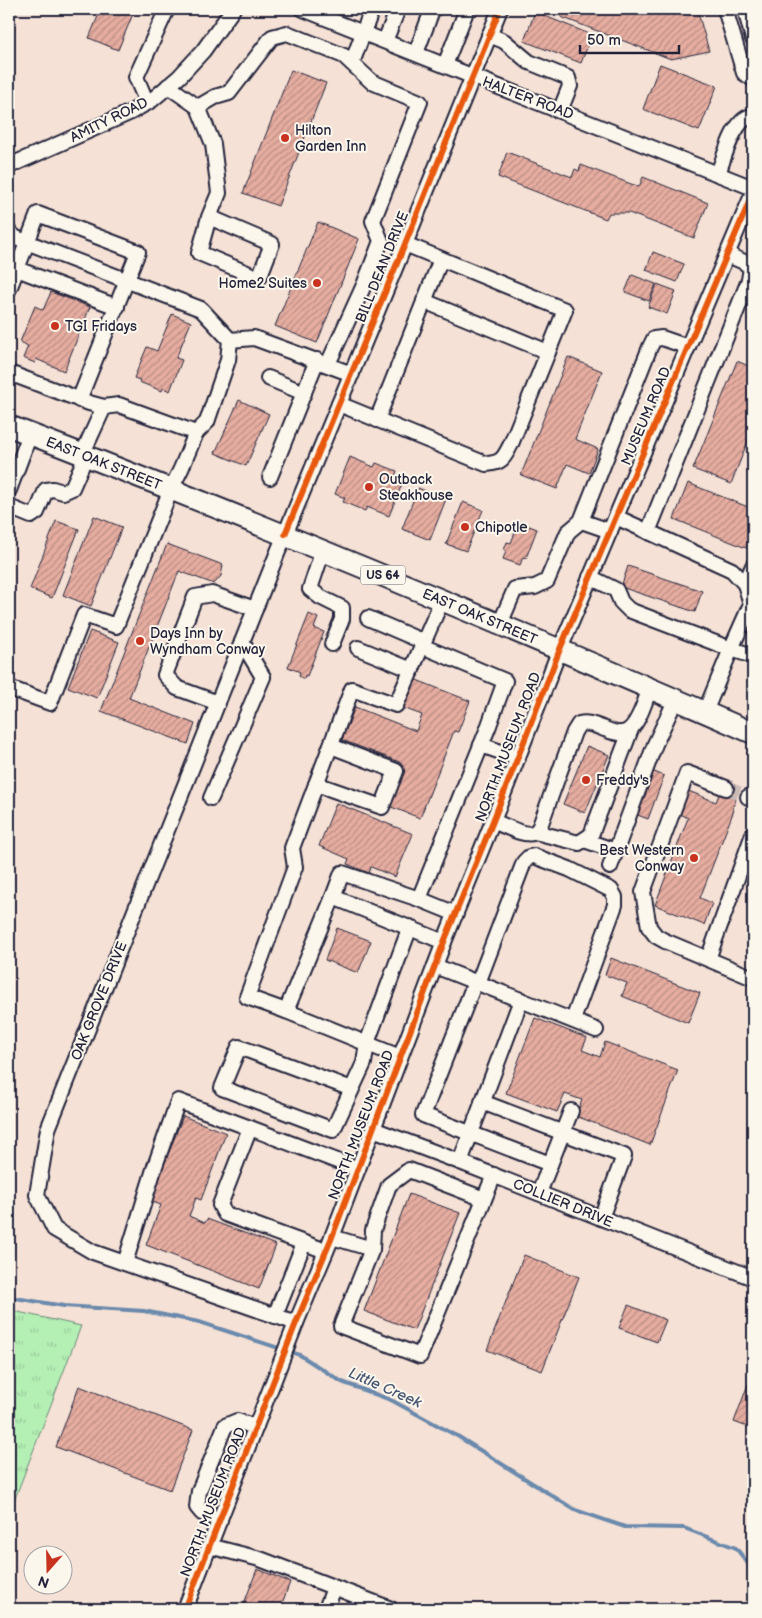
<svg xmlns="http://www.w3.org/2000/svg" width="762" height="1618" font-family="'Balsamiq Sans',sans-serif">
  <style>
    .grass { fill: url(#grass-tufts); stroke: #6b8878 }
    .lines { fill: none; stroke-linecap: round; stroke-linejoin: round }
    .stream { stroke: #6a89ac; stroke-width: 4 }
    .building { fill: url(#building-hatch); stroke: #22223b }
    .minor-tunnel { stroke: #cbbbb6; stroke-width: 14; stroke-dasharray: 14 7; stroke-linecap: butt }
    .minor-casing { stroke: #22223b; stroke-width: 18 }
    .highway-casing { stroke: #22223b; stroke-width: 24 }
    .minor { stroke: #fbf7ec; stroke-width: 14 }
    .highway { stroke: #fbf7ec; stroke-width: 20 }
    .cycleway-casing { stroke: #fbf7ec; stroke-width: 9 }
    .cycleway { stroke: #e8590c; stroke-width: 6 }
    .poi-dot { fill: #c8321e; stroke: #fbf7ec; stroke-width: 2 }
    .labels { text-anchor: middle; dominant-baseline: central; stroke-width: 4; stroke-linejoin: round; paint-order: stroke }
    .shield { fill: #fbf7ec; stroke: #636270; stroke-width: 1 }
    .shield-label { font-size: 12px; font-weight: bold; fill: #22223b }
    .street-label { font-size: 14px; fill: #22223b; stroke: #fbf7ec }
    .poi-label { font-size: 14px; fill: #22223b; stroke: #fbf7ec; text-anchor: start }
    .water-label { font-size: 15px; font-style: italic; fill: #465573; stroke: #fbf7ec }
  </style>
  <defs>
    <pattern id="grass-tufts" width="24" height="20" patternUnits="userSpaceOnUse" patternTransform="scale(1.25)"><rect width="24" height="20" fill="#b4efb4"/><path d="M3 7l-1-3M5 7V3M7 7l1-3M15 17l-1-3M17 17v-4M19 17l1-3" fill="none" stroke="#9acd9c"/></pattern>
    <pattern id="building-hatch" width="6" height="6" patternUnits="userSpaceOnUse" patternTransform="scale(1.25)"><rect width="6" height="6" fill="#e6ada0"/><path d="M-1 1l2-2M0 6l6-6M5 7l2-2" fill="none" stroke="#ba8c84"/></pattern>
  </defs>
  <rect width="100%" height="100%" fill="#f5e1d5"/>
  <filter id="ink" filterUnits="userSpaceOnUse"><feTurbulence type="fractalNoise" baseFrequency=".02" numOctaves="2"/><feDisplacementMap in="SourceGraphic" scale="10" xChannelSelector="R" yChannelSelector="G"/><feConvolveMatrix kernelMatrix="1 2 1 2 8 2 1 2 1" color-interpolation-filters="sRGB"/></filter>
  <g filter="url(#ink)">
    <polygon class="grass" points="9,1310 81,1326 9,1514"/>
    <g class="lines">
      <polyline class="stream" points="9,1297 64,1306 144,1311 199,1322 300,1355 342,1382 391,1400 459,1437 575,1510 625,1527 684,1528 736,1548 753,1570"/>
    </g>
    <g class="building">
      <polygon points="9,9 17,9 9,30"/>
      <polygon points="101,9 135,9 118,50 89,38"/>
      <polygon points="561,9 697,9 709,51 671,59 561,17"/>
      <polygon points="535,12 592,35 581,63 524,41"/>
      <polygon points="660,64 717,86 699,131 643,109"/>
      <polygon points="291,70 326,83 278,206 243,193"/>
      <polygon points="507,152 572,177 575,169 579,171 581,165 639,187 643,177 708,203 694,238 629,213 609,213 606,219 498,177"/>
      <polygon points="318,222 359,239 317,343 275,326"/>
      <polygon points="653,252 684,264 677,282 646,270"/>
      <polygon points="632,275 656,284 649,301 625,292"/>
      <polygon points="657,284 676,291 667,314 648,307"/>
      <polygon points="51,292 90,307 64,371 36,359 35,363 23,358 28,346 20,342 35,306 43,310"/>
      <polygon points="172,314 191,322 176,358 182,360 170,391 163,388 162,391 139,382 140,380 134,378 147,347 157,351"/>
      <polygon points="568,357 602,371 575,439 598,449 589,473 567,464 557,489 521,475"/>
      <polygon points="737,361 753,368 753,428 731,484 693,469"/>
      <polygon points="239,400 269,414 246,466 215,453"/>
      <polygon points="350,457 374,467 376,463 397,471 395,476 404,479 389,516 367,507 365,511 343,502 345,498 335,494"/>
      <polygon points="688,483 753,509 753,529 746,548 674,519"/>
      <polygon points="418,488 446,499 430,540 402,529"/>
      <polygon points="463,502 483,510 466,551 446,544"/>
      <polygon points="94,516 122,527 91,606 63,595"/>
      <polygon points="56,521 79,529 52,598 30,589"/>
      <polygon points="519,522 537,529 526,558 523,557 520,565 503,559 506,551 504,550 507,542 511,543"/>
      <polygon points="167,544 223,565 221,576 214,584 179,571 129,698 195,724 188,744 101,711"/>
      <polygon points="628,566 702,591 695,612 621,587"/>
      <polygon points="309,614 318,618 314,628 324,632 307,676 305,675 304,679 299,676 300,672 288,667"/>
      <polygon points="90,631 119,642 97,698 68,687"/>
      <polygon points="414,679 470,701 458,732 454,731 420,818 386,805 402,763 342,740 355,707 416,731 422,715 403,708"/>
      <polygon points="587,746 609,755 585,813 563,804"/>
      <polygon points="652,771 664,776 648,819 635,814"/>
      <polygon points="686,790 716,802 720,792 736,799 732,810 734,810 700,898 712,903 704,925 655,905 688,818 677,813"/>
      <polygon points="336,803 413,834 395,877 371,867 369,873 347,864 349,859 319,846"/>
      <polygon points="751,881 753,881 753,921"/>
      <polygon points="337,928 371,941 358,973 325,960"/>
      <polygon points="611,958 700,993 688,1023 622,996 627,983 605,975"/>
      <polygon points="535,1018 587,1038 582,1050 600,1057 605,1042 678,1070 650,1145 576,1116 582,1100 565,1094 557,1112 506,1093"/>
      <polygon points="183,1116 226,1133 201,1200 196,1198 189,1216 205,1223 207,1219 276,1245 259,1289 146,1245 161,1205 150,1201"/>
      <polygon points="409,1194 460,1213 414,1330 364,1311"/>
      <polygon points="524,1255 579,1277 542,1371 487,1350"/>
      <polygon points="628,1305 666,1320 657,1342 619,1328"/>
      <polygon points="753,1371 753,1429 734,1422"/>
      <polygon points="79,1386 193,1430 170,1490 56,1447"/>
      <polygon points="257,1569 290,1582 280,1609 242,1609"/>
    </g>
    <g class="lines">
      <polyline class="minor-tunnel" points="726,788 748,797"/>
      <g class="minor-casing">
        <g id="minor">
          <polyline points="303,9 753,188"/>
          <polyline points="725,9 744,73 753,79"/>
          <polyline points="745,9 753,39"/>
          <polyline points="489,35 504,41 529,62 568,78 570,86 560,111"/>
          <polyline points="385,41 398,9"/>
          <polyline points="416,53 431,13"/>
          <polyline points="352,63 372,9"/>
          <polyline points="445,65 467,9"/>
          <polyline points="168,86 198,107 215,97 229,93 272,37 287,33 344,56 372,82 420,102 373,221 381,241 364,285 328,364"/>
          <polyline points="147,103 136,77 167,9"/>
          <polyline points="198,107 213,144 219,193 209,217 199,253 259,278 272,244 209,217"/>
          <polyline points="9,166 131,112 152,100 179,77 203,51 233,9"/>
          <path d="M718,174C724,158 734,117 753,116"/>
          <polyline points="9,232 16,238 201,309 230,340 228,360 207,422 196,433 119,405 104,407 82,455"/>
          <polyline points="17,269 38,214 138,252 79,400"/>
          <polyline points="9,289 17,269 117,307"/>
          <polyline points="424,301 548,352"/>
          <polyline points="230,340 254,338 352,374"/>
          <polyline points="9,373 89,403 104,407"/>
          <polyline points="268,378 304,393"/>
          <path d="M339,404L486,464C502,463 504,458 511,444L565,310L405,244"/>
          <polyline points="377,420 441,259"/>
          <polyline points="270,477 317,360"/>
          <polyline points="9,490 30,434"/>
          <polyline points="9,507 31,516 37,512 46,490 53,489 63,492 72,488 86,456"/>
          <polyline points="581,521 610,531"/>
          <polyline points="648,532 749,280 751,268 744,262 728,255"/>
          <polyline points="323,550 310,589 320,597 342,608 342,619 332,644"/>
          <polyline points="590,577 616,590 621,602 629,610 731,649 751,604 745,584 732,570 616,517"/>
          <polyline points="745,584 753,566"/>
          <polyline points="368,618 424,642"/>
          <polyline points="500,624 515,589 535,587 547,581 568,532 581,521 650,347 654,339 662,338 688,347"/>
          <polyline points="358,648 412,670"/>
          <polyline points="9,688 50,703 84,615 116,626 171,489 181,469 196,433"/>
          <polyline points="218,703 177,688 165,675 195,597 212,594 255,609"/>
          <polyline points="705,712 731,649 753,656"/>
          <polyline points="481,745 518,758"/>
          <polyline points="316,784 382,807 396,771 331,746"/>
          <polyline points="726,788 687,773 643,892 649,927 656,936 665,941 753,978"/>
          <polyline points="748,797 753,799"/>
          <polyline points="211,798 263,677 242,642"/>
          <path d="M493,821C503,825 527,838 535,832C536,832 540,827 540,826L574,732L579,724C588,722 594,725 602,728C608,730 615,734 621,733C637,733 645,700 650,688"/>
          <polyline points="535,832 579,843 591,835 631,729"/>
          <polyline points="584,840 616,851"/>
          <polyline points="610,867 655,744 676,699"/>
          <polyline points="333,897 342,873 419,899 488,728 505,681 422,646 442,600"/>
          <polyline points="419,899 456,914"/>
          <polyline points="708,959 753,834"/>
          <polyline points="435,966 596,1030"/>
          <polyline points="475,982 423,1115 550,1164"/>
          <polyline points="478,983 524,862 529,857 534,856 569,869 611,890 615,897 615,905 573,1020"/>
          <polyline points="286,1011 247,997 295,867 292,848 352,689 396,705 422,646"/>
          <polyline points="400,1057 286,1011 333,897 444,942"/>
          <polyline points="352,1089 239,1047 222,1088 333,1130 364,1063 367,1043 410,927"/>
          <polyline points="482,1102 624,1156 601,1218"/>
          <polyline points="373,1129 460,1162 753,1278"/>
          <polyline points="460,1162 521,1000"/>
          <polyline points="539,1193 571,1111"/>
          <polyline points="332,1237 372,1249 341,1326 420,1356 494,1175"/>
          <polyline points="372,1249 373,1230 389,1185 409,1170 484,1199"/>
          <polyline points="326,1251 225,1214 220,1205 250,1128 358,1169"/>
          <polyline points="125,1263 155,1166 178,1101 250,1128"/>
          <polyline points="275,1316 304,1243"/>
          <polyline points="296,1323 93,1252 54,1229 37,1195 48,1129 277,554 405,244 500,9"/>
          <polyline points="220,1520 202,1513 197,1507 199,1491 225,1426 237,1421 256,1427"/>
          <polyline points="209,1546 260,1559 391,1609"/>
          <polyline points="185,1609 296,1323 332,1237 444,942 493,821 560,649 753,193"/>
          <polyline points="326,1609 334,1588"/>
        </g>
      </g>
      <g class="highway-casing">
        <g id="highway">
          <path id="s1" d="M9,426C259,522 507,626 753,733"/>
        </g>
      </g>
      <use href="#minor" class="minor"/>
      <use href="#highway" class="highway"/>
      <g class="cycleway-casing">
        <g id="cycleway">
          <polyline points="285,534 405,244 500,9"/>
          <polyline points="185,1609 296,1323 332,1237 444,942 493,821 560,649 753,193"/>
        </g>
      </g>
      <use href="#cycleway" class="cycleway"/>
    </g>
  </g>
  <g class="poi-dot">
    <circle cx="285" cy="138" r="5"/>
    <circle cx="317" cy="283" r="5"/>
    <circle cx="55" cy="326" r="5"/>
    <circle cx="369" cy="487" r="5"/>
    <circle cx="465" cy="527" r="5"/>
    <circle cx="140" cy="641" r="5"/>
    <circle cx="586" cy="780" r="5"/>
    <circle cx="694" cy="858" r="5"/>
  </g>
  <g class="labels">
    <rect class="shield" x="360.5" y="565.5" width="45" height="19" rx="4"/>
    <g class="shield-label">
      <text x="383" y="575">US 64</text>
    </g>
    <g class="street-label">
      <text transform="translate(528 98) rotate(21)">HALTER ROAD</text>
      <text transform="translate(109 120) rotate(-26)">AMITY ROAD</text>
      <text transform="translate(382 267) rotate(-68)">BILL DEAN DRIVE</text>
      <text transform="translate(646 416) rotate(-67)">MUSEUM ROAD</text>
      <text stroke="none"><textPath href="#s1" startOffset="102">EAST OAK STREET</textPath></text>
      <text stroke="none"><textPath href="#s1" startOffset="508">EAST OAK STREET</textPath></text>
      <text transform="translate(508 747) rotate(-69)">NORTH MUSEUM ROAD</text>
      <text transform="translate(99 1001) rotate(-68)">OAK GROVE DRIVE</text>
      <text transform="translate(361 1125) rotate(-69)">NORTH MUSEUM ROAD</text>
      <text transform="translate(563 1203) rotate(22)">COLLIER DRIVE</text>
      <text transform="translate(213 1502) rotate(-69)">NORTH MUSEUM ROAD</text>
    </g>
    <g class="poi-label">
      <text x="295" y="130">Hilton<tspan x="295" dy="16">Garden Inn</tspan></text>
      <text x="307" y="283" text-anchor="end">Home2 Suites</text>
      <text x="65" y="326">TGI Fridays</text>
      <text x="379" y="479">Outback<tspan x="379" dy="16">Steakhouse</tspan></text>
      <text x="475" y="527">Chipotle</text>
      <text x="150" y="633">Days Inn by<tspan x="150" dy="16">Wyndham Conway</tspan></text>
      <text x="596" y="780">Freddy's</text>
      <text x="684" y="850" text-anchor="end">Best Western<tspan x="684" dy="16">Conway</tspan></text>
    </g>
    <g class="water-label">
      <text transform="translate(385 1388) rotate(24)">Little Creek</text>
    </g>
  </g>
  <rect width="762" height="1618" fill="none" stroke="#fbf7ec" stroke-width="30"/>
  <rect x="15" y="15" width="732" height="1588" fill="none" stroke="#22223b" stroke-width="2" filter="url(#ink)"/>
  <g transform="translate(48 1570) rotate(200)"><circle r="24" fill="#fbf7ec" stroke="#a4a2a5"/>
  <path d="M0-4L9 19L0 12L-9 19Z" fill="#c8321e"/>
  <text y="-8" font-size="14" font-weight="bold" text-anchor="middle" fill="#22223b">N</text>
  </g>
  <path d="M580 45v8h99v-8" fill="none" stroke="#22223b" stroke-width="2.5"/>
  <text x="587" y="45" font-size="15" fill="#22223b" stroke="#fbf7ec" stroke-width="4" paint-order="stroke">50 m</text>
</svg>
